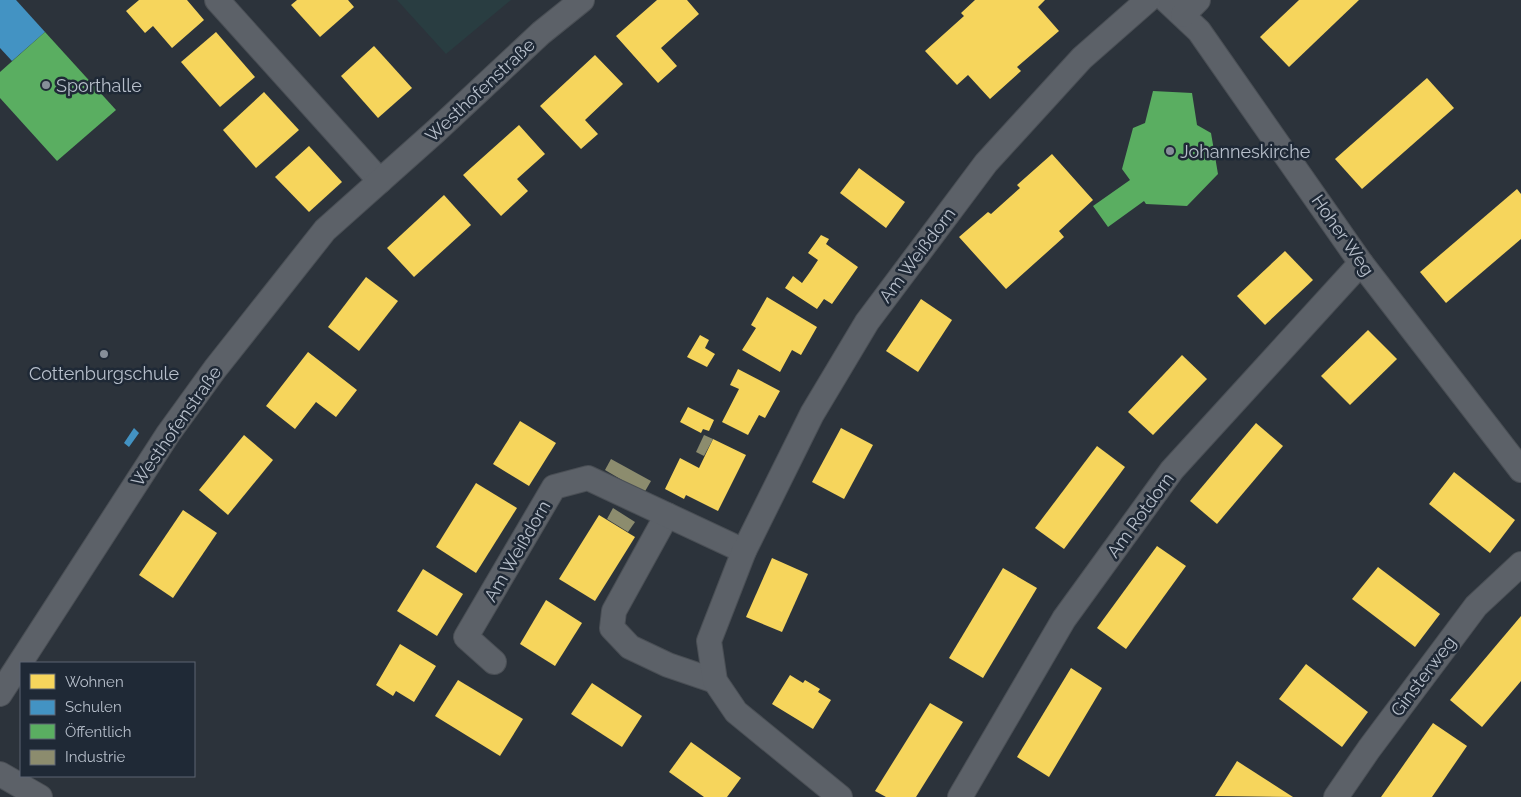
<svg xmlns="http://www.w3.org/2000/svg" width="1521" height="797" font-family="Raleway,sans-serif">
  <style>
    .green { fill: #293d41 }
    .homes { fill: #f6d55c }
    .schools { fill: #4393c3 }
    .public { fill: #5aae61 }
    .industry { fill: #8c8c6e }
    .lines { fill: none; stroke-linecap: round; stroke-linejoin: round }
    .street-casing { stroke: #4a4f55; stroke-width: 26 }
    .street { stroke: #5c6168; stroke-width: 24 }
    .poi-dot { fill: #868e99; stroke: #1f2936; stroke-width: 2 }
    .labels { text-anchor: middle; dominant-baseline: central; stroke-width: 5; stroke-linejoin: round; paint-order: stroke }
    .poi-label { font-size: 18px; fill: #b7bfcb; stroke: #1f2936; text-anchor: start }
    .street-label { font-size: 18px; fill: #b7bfcb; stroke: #1f2936 }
  </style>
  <rect width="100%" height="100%" fill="#2c333b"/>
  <polygon class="green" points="397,0 511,0 446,54"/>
  <g class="homes">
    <polygon points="139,0 187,0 204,20 172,48 153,26 145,33 126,11"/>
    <polygon points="297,0 348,0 354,7 320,37 291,5"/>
    <polygon points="657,0 687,0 699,14 661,48 677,66 658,83 616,36"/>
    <polygon points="975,0 1045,0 1038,7 1059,31 1017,67 1021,71 990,99 968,75 957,85 925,51 964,16 961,13"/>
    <polygon points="1299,0 1359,0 1289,67 1260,37"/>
    <polygon points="216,32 255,77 220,107 181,62"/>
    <polygon points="374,46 412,88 378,118 341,76"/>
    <polygon points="595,55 623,84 585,120 598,134 581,149 540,106"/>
    <polygon points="1427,78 1454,108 1362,189 1335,159"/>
    <polygon points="264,92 299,130 256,168 223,130"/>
    <polygon points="519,125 545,154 517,179 528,191 501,216 463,175"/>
    <polygon points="309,146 342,182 309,212 275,177"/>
    <polygon points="1052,154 1093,200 1059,231 1064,237 1006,289 959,237 988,212 991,214 1020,188 1017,185"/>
    <polygon points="859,168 905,202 886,228 840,193"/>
    <polygon points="1517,189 1521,194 1521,239 1446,303 1420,272"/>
    <polygon points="444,195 471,225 414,277 387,248"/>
    <polygon points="821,235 829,239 826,244 858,267 832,304 824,299 817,309 785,288 793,276 802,283 810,272 818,260 808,253"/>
    <polygon points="1285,251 1313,280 1265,325 1237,296"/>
    <polygon points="366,277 398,301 359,351 328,327"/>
    <polygon points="767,297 817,327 801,355 792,350 780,372 742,350 756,328 751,325"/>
    <polygon points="921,299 952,320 918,372 886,351"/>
    <polygon points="1368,330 1397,359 1350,405 1321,376"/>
    <polygon points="700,335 709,340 705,348 715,354 707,367 687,357"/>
    <polygon points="308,352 357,390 336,417 316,402 295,429 266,406"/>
    <polygon points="1182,355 1207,379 1153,435 1128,412"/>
    <polygon points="738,369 780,391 765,418 759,415 748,435 722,422 739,389 730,385"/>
    <polygon points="688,407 714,420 709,431 703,429 701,433 680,422"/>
    <polygon points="520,421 556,443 529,486 493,464"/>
    <polygon points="1256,423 1283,446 1217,524 1190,501"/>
    <polygon points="841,428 873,445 844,499 812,482"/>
    <polygon points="244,435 273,460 228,515 199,490"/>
    <polygon points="713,439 746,455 718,511 686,495 684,499 665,489 680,458 699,468"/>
    <polygon points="1097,446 1125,467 1064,549 1035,528"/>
    <polygon points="1454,472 1515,520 1490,553 1429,504"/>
    <polygon points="476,483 517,508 476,573 436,547"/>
    <polygon points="183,510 217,533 173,598 139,575"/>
    <polygon points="599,515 635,537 595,601 559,579"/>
    <polygon points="1157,546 1186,566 1126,649 1097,628"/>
    <polygon points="772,558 808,574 782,632 746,617"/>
    <polygon points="1378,567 1440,614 1415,647 1352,599"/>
    <polygon points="1003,568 1037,588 983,678 949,658"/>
    <polygon points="423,569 463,594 437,636 397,611"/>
    <polygon points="546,600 582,623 555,666 520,644"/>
    <polygon points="1521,616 1521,681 1482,727 1450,700"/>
    <polygon points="400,644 436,666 414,702 396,691 393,696 376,685"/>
    <polygon points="1306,664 1368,712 1342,747 1279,699"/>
    <polygon points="1071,668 1102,688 1049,777 1017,757"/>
    <polygon points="790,675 803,683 805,680 820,689 818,692 831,700 813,729 772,704"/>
    <polygon points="458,680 523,719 500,756 435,716"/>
    <polygon points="592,683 642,716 622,747 571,714"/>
    <polygon points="930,703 963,722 916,797 886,797 875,791"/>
    <polygon points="1433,723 1467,746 1432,797 1381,797"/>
    <polygon points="691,742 741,778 727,797 704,797 669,772"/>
    <polygon points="1237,761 1293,797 1215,796"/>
  </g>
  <g class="schools">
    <polygon points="0,0 16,0 45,32 12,61 0,48"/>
    <polygon points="134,428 139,433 129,447 124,443"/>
  </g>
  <g class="public">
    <polygon points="45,32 116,110 57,161 0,98 0,72"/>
    <polygon points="1153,91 1192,93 1197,125 1211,133 1218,174 1187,206 1146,204 1144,201 1108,227 1093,206 1130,180 1122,169 1133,128 1145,123"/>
  </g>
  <g class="industry">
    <polygon points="704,435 713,439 704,456 696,452"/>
    <polygon points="611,459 651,481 644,493 605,470"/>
    <polygon points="613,508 635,522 628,532 607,519"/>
  </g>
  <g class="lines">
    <g class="street-casing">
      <g id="street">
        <polyline points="217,0 380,181"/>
        <polyline points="1166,0 1199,31 1361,263 1521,470"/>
        <polyline points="1183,15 1198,0"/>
        <polyline points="667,515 614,611 612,628 630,647 668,665 715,681"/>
        <polyline points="494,662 466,637 554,487 588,478 744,551"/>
        <polyline points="0,694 168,434 215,369 325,230 436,131 541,33 582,0"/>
        <polyline points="0,774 40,797"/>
        <polyline points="840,797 736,712 715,681 709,641 744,551 812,414 867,322 986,163 1082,58 1148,0"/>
        <polyline points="960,797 1064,619 1172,470 1361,263"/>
        <polyline points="1336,797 1369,749 1476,606 1521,564"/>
      </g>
    </g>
    <use href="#street" class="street"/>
  </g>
  <g class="poi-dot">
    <circle cx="46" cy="85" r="5"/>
    <circle cx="1170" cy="151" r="5"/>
    <circle cx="104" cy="354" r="5"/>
  </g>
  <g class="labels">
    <g class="poi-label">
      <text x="56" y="85">Sporthalle</text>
      <text x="1180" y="151">Johanneskirche</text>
      <text x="104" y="373" text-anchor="middle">Cottenburgschule</text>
    </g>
    <g class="street-label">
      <text transform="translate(480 90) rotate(-43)">Westhofenstraße</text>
      <text transform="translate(1343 235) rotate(55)">Hoher Weg</text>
      <text transform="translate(917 255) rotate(-53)">Am Weißdorn</text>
      <text transform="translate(176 426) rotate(-55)">Westhofenstraße</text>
      <text transform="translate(1140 515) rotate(-54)">Am Rotdorn</text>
      <text transform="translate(517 551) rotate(-60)">Am Weißdorn</text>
      <text transform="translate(1423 676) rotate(-53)">Ginsterweg</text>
    </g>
  </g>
  <rect x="20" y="662" width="175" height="115" fill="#1f2936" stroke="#5c6572"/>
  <rect x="30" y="674" width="25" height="15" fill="#f6d55c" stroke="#5c6572"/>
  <text x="65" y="687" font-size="15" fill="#b7bfcb">Wohnen</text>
  <rect x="30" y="700" width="25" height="15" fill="#4393c3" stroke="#5c6572"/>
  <text x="65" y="712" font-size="15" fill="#b7bfcb">Schulen</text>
  <rect x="30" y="724" width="25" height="15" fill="#5aae61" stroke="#5c6572"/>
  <text x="65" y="737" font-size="15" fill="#b7bfcb">Öffentlich</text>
  <rect x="30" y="750" width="25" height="15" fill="#8c8c6e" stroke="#5c6572"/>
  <text x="65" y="762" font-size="15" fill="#b7bfcb">Industrie</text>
</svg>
